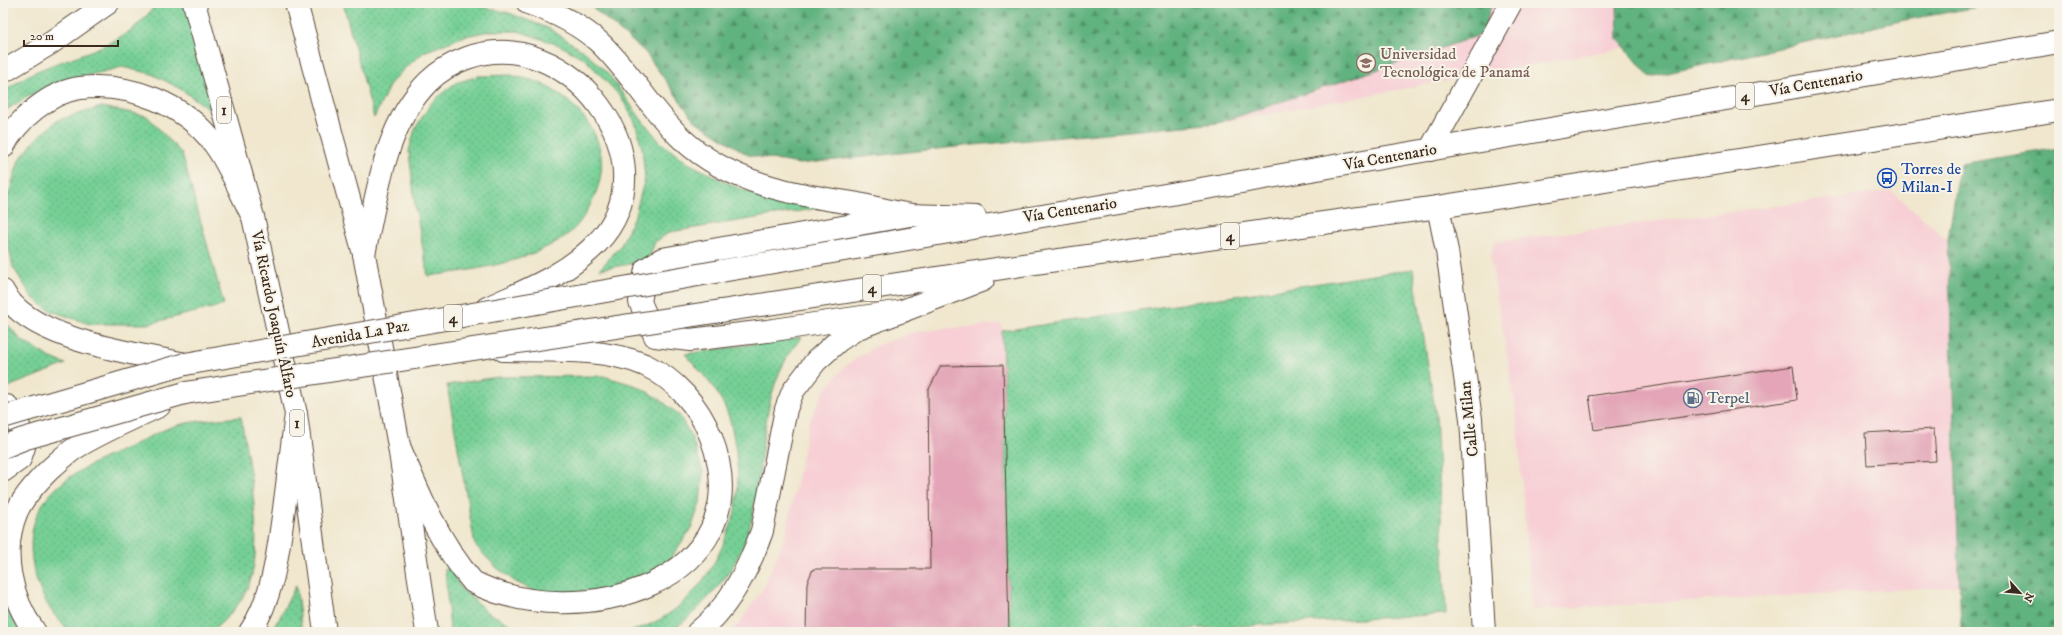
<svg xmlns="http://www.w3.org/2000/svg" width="2062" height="635" font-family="'IM FELL DW Pica',serif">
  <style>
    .built { fill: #f7cfd5 }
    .green { fill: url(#green-dots); stroke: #587d5a }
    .forest { fill: url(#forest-firs); stroke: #4e6e4e }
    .building { fill: #e3a5b7 }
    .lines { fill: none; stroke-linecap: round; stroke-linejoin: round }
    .street-casing { stroke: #564638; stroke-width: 24 }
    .primary-casing { stroke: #564638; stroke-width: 24 }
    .highway-casing { stroke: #564638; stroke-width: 24 }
    .street { stroke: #fff; stroke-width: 22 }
    .primary { stroke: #fff; stroke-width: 22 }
    .highway { stroke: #fff; stroke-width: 22 }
    .secondary-bridge-casing { stroke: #564638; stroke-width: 24; stroke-linecap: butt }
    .highway-bridge-casing { stroke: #564638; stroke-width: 24; stroke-linecap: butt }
    .secondary-bridge { stroke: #fff; stroke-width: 22 }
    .highway-bridge { stroke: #fff; stroke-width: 22 }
    .labels { text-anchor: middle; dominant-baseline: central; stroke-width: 4; stroke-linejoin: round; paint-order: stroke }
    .shield { fill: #f7f3e8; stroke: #73665b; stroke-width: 1 }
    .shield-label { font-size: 15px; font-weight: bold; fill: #3b2a1e }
    .education-label { font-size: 16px; fill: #785e54; stroke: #f7f3e8; text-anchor: start }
    .street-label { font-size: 16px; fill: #3b2a1e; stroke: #f7f3e8 }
    .transit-label { font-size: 16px; fill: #164399; stroke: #f7f3e8; text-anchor: start }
    .service-label { font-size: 16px; fill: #4e5e75; stroke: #f7f3e8; text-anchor: start }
  </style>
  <defs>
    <pattern id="green-dots" width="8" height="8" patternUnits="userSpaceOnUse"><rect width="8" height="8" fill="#76d096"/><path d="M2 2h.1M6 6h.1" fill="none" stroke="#62a97a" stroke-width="1.8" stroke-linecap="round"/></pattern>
    <pattern id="forest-firs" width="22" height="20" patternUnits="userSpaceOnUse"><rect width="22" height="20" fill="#60b27f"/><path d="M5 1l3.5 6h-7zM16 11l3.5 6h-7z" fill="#509167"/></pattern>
  </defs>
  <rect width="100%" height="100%" fill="#f7f3e8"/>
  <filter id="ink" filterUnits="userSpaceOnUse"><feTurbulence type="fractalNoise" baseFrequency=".025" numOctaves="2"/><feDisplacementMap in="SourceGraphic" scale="8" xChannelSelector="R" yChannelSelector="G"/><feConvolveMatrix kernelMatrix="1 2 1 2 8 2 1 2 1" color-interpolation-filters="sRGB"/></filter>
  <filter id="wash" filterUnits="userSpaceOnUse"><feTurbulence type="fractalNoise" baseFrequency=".012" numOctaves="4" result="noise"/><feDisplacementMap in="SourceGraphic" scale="16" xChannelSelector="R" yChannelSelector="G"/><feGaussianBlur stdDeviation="0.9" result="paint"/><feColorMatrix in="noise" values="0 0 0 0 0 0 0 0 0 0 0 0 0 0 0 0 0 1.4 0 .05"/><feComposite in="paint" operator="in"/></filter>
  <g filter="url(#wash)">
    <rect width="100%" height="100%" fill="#f0e7ce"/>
    <g class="built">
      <polygon points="1164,3 1865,3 1218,123"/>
      <polygon points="1892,191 1948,240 1959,586 1532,610 1516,410 1490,254 1495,242"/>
      <polygon points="1002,324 1004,476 1009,632 730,632 738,625 764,587 785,537 809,422 823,393 843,368 875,346 918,331"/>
    </g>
    <g class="green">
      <path d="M156,3H187L215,113L179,88L152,74L122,67L55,84L30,95L3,112V91C14,85 24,77 35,72C77,53 130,46 156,3Z"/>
      <polygon points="343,3 466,3 509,13 550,29 585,52 609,75 641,119 661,143 688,163 738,188 769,198 825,207 670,232 655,242 648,261 600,269 621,245 635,215 645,178 642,148 635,122 621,97 585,59 559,45 518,31 490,31 465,36 424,52 405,68 390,84 374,118"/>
      <path d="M511,75C520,78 531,79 540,83C584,105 617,147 594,197C588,210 580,225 568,234C530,263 474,270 428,276L415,205L409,151L415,129L431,103L455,83L479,76Z"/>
      <polygon points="102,107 147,116 182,154 224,305 147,324 89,324 49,310 32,297 13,267 6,234 8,197 19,160 37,138 58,120"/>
      <polygon points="1413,269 1436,416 1446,614 1138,632 1009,632 1002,331"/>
      <polygon points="3,319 21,340 49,357 66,364 3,389"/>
      <path d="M802,337C752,391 769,479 744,544C736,565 722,583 707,599C696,610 682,626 667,632C659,635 638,632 628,632C677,620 709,582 726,537C730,527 735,516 736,505C740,478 737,448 730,421C723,395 703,374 685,354Z"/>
      <polygon points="603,376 637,386 658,398 679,415 692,438 703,472 700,503 691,529 660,573 635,590 538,593 514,581 496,567 475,545 447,385 498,377"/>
      <path d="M241,417C248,463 268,553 245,593C237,608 224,621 211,632H72C51,617 38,591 33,566C20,495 74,471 129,447C144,440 162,429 178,425C199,420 221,419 241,417Z"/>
      <polygon points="450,568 461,588 487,612 525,632 450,632 445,569"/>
      <polygon points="296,585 302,632 269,632 279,619"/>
      <polygon points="3,600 20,632 8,632 3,624"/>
    </g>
    <g class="forest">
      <polygon points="587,3 1492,3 1483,34 1218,123 974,145 799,164 748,155 694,120 645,52"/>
      <polygon points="1617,3 2000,3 1905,20 1650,77 1618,39"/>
      <polygon points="2059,148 2059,632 1961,632 1948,240 1960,164"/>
    </g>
    <g id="blocks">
      <g class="building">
        <polygon points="1003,365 1009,632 806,632 807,583 813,569 930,569 928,391 941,366"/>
        <polygon points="1793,366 1797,400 1594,430 1589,396"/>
        <polygon points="1934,429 1936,461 1867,465 1865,433"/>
      </g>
    </g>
  </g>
  <g filter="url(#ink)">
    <use href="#blocks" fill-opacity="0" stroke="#564638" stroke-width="1"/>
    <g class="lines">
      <g class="street-casing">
        <g id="street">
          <polyline points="1430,150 1511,3"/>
          <polyline points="1438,207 1447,251 1471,419 1484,632"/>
        </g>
      </g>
      <g class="primary-casing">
        <g id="primary">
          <polyline points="194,3 253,217 296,414 325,632"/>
          <polyline points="296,3 364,254 399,446 427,632"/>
          <polyline points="3,72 51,43 108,3"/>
          <polyline points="3,406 7,406 16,414 24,447 20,459 3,471"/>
        </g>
      </g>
      <g class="highway-casing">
        <g id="highway">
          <path d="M528,3C554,12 579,24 599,42C630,71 651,110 682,139C732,185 794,194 858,204C876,207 894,213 912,215C933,216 954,216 975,217"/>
          <path d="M3,147C17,120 49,92 80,88C129,82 185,104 215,145C229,164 242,196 253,217"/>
          <path d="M364,254C377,196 384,126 428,82C439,71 453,63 467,58C567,21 675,160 598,242C567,275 526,290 487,308"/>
          <polyline points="721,271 2059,42"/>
          <path d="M3,291C28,340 134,353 185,364"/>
          <polyline points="721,311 1022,265 1438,207 2059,110"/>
          <polyline points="903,311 767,331 690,340 655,336 640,302 646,269 662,259 910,215"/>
          <path d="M399,446C419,494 439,543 473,582C576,635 766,583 711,437C699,406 675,379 645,365C604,347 547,351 503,350"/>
          <path d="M35,632C10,598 0,551 17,511C24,496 37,482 49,470C58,462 67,453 77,447C103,431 132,419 159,406"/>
          <path d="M250,632C274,596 278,551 284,509C288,477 292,445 296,414"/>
          <path d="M698,632C730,607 749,568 762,531L786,409L793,391L816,361L838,341L858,328L983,280"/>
        </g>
      </g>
      <use href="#street" class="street"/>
      <use href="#primary" class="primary"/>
      <use href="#highway" class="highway"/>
      <g class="secondary-bridge-casing">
        <g id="secondary-bridge">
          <polyline points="3,417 185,364"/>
          <polyline points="3,447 23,439 185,393"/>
        </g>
      </g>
      <g class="highway-bridge-casing">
        <g id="highway-bridge">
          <polyline points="185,364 721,271"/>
          <polyline points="185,393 721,311"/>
        </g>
      </g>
      <use href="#secondary-bridge" class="secondary-bridge"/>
      <use href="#highway-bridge" class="highway-bridge"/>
    </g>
  </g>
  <defs>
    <g id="university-ring" transform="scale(1)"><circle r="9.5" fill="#f7f3e8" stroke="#8d6e63" stroke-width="1.5"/><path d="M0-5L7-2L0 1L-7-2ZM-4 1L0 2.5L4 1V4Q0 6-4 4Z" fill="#8d6e63"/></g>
    <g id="bus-ring" transform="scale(1)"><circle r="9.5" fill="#f7f3e8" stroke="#1a4fb4" stroke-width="1.5"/><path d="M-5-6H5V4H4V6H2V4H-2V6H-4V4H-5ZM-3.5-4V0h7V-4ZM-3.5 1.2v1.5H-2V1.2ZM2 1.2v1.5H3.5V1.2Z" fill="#1a4fb4"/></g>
    <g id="fuel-ring" transform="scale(1)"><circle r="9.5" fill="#f7f3e8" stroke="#5c6f8a" stroke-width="1.5"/><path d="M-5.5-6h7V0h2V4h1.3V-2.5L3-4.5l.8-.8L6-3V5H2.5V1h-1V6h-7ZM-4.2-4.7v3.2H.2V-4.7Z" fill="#5c6f8a"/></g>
  </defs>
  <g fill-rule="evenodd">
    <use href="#university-ring" x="1366" y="63"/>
    <use href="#bus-ring" x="1887" y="178"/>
    <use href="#fuel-ring" x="1693" y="398"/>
  </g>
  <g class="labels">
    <g class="shield">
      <rect x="1736" y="83" width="18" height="26" rx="3"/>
      <rect x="217" y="97" width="14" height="26" rx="3"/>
      <rect x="1221" y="223" width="18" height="26" rx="3"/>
      <rect x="863" y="275" width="18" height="26" rx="3"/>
      <rect x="444" y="305" width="18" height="26" rx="3"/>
      <rect x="290" y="410" width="14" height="26" rx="3"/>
    </g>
    <g class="shield-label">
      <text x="1745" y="96">4</text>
      <text x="224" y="110">1</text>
      <text x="1230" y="236">4</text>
      <text x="872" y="288">4</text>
      <text x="453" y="318">4</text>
      <text x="297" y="423">1</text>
    </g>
    <g class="education-label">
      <text x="1380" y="54">Universidad<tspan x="1380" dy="18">Tecnológica de Panamá</tspan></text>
    </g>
    <g class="street-label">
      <text transform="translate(1816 83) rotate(-10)">Vía Centenario</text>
      <text transform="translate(1390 157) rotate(-10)">Vía Centenario</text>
      <text transform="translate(1070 210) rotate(-9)">Vía Centenario</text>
      <text transform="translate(274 314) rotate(78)">Vía Ricardo Joaquín Alfaro</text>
      <text transform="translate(360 334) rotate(-10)">Avenida La Paz</text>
      <text transform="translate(1469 419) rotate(-96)">Calle Milan</text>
    </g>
    <g class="transit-label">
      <text x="1901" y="169">Torres de<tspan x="1901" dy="18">Milan-I</tspan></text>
    </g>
    <g class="service-label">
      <text x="1707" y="398">Terpel</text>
    </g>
  </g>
  <rect width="2062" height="635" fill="none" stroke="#f7f3e8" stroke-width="16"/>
  <g transform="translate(2020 593) rotate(117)" stroke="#f7f3e8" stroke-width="3" paint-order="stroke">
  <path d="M0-3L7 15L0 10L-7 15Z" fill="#3b2a1e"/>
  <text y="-6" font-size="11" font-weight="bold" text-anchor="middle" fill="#3b2a1e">N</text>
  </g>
  <path d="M24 40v6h94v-6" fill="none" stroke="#3b2a1e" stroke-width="2"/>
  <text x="30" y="40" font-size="12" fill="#3b2a1e" stroke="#f7f3e8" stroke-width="3" paint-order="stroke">20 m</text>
</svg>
